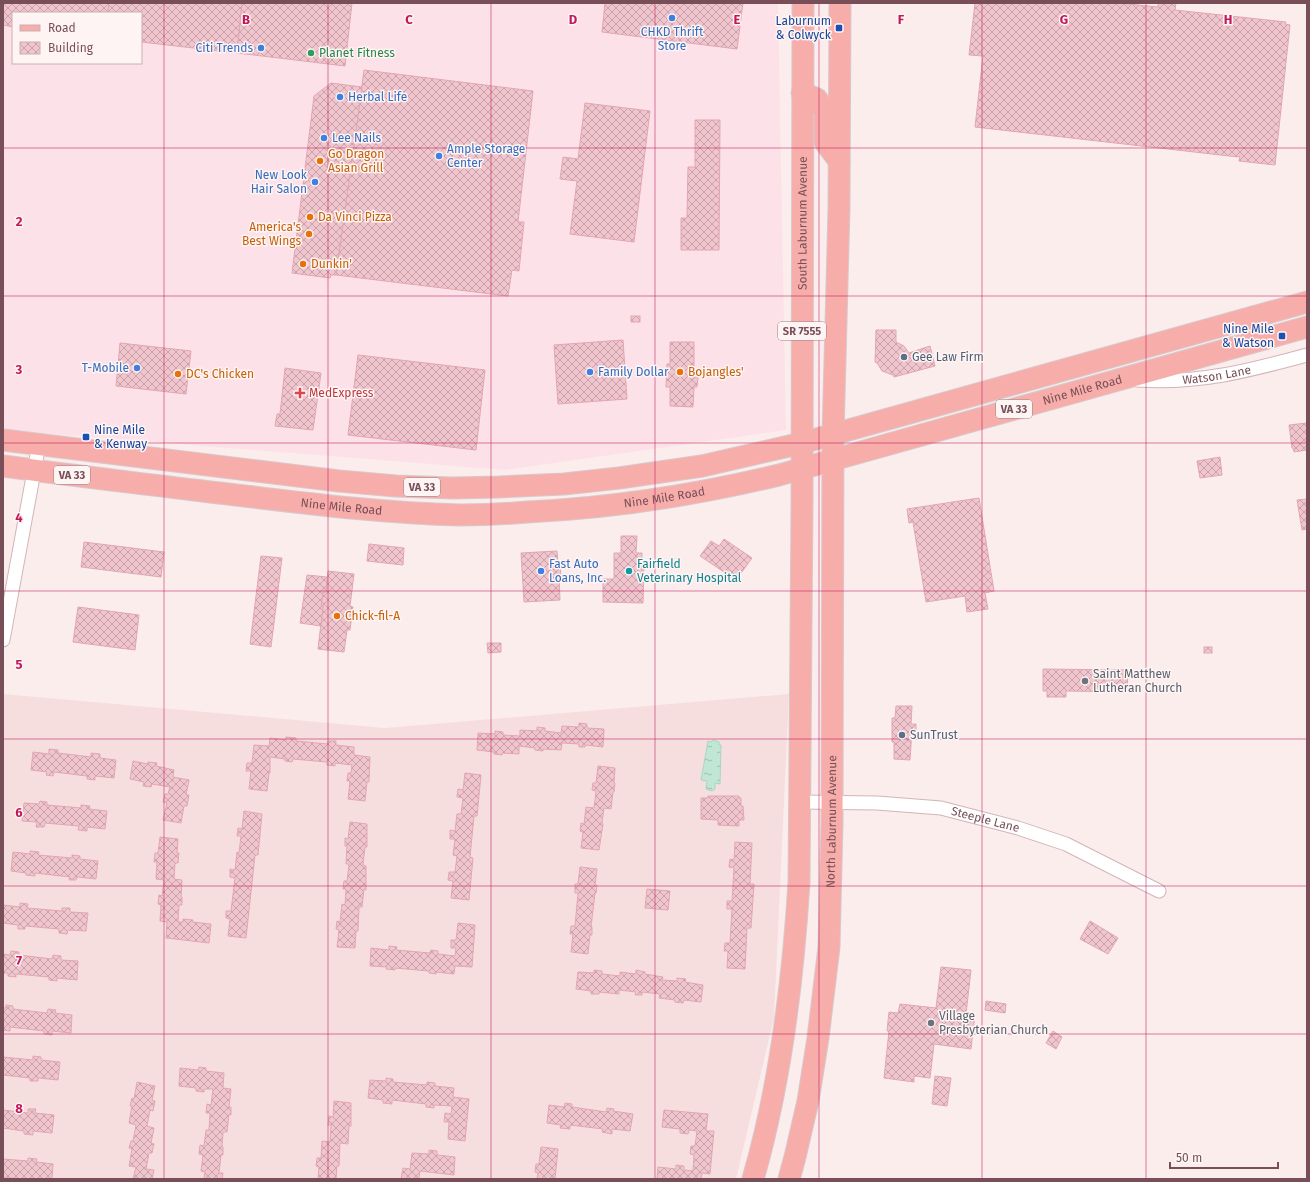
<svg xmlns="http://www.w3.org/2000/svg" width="1310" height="1182" font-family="'Fira Sans',sans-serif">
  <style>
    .residential { fill: #f6dedf }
    .commercial { fill: #fce1e9; fill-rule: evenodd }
    .water { fill: url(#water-ripples); stroke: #a7d7c3 }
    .building { fill: url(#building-cross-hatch); stroke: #e3a6b2 }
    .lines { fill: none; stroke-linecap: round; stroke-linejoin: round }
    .street-casing { stroke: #d2b4b9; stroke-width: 15 }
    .primary-casing { stroke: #d6cacd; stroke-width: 23 }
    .street { stroke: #fff; stroke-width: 13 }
    .primary { stroke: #f7ada9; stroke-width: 21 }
    .grid { fill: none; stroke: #c2185b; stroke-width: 1; stroke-opacity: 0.55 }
    .shop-dot { fill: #3f7fe0; stroke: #fef4f3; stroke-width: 1.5 }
    .transit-dot { fill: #1a4fb4; stroke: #fef4f3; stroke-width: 1.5 }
    .leisure-dot { fill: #2e9e5b; stroke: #fef4f3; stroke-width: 1.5 }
    .food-dot { fill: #e8710a; stroke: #fef4f3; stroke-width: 1.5 }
    .service-dot { fill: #5c6f8a; stroke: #fef4f3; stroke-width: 1.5 }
    .health-dot { fill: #e0444e; stroke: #fef4f3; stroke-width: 1.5 }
    .culture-dot { fill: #0f9aa8; stroke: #fef4f3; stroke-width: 1.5 }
    .worship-dot { fill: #6b7280; stroke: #fef4f3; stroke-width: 1.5 }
    .labels { text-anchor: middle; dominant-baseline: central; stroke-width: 3; stroke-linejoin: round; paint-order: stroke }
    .shield { fill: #fef4f3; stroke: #a08086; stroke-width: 1 }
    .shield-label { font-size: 11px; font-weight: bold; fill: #784f58 }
    .transit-label { font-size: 12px; fill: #164399; stroke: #fef4f3; text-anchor: end }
    .shop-label { font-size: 12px; fill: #366cbe; stroke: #fef4f3; text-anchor: start }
    .leisure-label { font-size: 12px; fill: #27864d; stroke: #fef4f3; text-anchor: start }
    .food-label { font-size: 12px; fill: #c56008; stroke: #fef4f3; text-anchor: start }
    .street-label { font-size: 12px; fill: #784f58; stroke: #fef4f3 }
    .service-label { font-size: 12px; fill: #4e5e75; stroke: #fef4f3; text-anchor: start }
    .health-label { font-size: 12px; fill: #be3a42; stroke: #fef4f3; text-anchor: start }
    .culture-label { font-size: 12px; fill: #0d838f; stroke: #fef4f3; text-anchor: start }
    .worship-label { font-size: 12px; fill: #5b616d; stroke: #fef4f3; text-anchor: start }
    .grid-label { font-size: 13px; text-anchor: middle; font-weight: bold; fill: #c2185b; stroke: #fef4f3; stroke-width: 3; stroke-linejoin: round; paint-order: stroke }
  </style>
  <defs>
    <pattern id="water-ripples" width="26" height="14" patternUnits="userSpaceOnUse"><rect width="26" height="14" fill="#c1e6d6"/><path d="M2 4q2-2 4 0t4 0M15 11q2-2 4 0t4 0" fill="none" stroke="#a2bdb0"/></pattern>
    <pattern id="building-cross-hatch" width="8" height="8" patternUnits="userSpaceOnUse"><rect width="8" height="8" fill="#f1c5cd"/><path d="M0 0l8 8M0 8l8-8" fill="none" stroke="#c8a2a9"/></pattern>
  </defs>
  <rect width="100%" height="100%" fill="#fceded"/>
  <polygon class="residential" points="3,694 385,728 789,694 774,1018 736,1179 3,1179"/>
  <path class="commercial" d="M3,3H778L786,430L505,470L3,430ZM13,13H141V63H13Z"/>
  <polygon class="water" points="713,740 719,742 719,745 721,745 720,784 715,783 715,789 712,791 706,789 707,781 701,780 708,741 711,742"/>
  <g class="building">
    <polygon points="3,3 109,3 108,13 13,13 13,27 3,25"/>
    <polygon points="109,3 242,3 237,53 141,42 141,13 108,13"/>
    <polygon points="242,3 352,3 345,66 237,53"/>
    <polygon points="605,3 743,3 737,49 602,32"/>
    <polygon points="975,3 1118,3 1158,7 1158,3 1176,3 1175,10 1286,22 1285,24 1290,25 1275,165 1239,161 1240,156 1238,157 975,127 983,56 969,55"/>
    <polygon points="364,70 533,91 518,222 524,222 519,271 512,270 508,296 336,275"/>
    <polygon points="331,83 362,87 336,275 331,275 330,278 292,273 314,96"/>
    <polygon points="585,103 650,111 634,242 570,234 577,181 560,179 563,157 578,159"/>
    <polygon points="695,120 720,120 719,250 681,250 681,218 687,218 688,167 695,167"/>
    <rect x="631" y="316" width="9" height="6"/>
    <polygon points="876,330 896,330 896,342 904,346 909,353 930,346 935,366 894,377 893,375 882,371 877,363 875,362"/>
    <polygon points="623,340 627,399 558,404 554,345"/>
    <polygon points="670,342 694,342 694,367 693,367 693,377 698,377 697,387 694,387 693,407 670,406 670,387 666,387 667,364 670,364"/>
    <polygon points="120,343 191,351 186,394 116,386"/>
    <polygon points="358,355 485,370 476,450 348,435"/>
    <polygon points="285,368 321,373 313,430 275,426 277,414 280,414"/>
    <polygon points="1307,423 1307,450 1294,452 1293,448 1292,448 1289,425"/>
    <polygon points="1220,457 1222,475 1200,478 1197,461"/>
    <polygon points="979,498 994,591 985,593 988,609 967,612 965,596 926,602 913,522 909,523 907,509"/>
    <polygon points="1307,499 1307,529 1302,530 1297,500"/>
    <polygon points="621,536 637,536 636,553 642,553 642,563 644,563 643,603 603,602 603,579 614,579 614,553 621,553"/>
    <polygon points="724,539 752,558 736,580 700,556 711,541 719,546"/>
    <polygon points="84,542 164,552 161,577 81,567"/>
    <polygon points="369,544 404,548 403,565 367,561"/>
    <polygon points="557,551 558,565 560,565 561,577 559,577 560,600 524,602 521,553"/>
    <polygon points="261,556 282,558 271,647 250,644"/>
    <polygon points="328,571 354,574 350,606 353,607 350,630 347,630 344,652 318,649 323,606 321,606 323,592 326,592"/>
    <polygon points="307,575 327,577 326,592 323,592 321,606 323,606 321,626 300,623"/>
    <polygon points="78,607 139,615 135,650 73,642"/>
    <polygon points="487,643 501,643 501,652 488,653"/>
    <rect x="1204" y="647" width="8" height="6"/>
    <polygon points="1043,669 1128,670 1127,692 1066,691 1066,697 1047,697 1047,691 1043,691"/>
    <polygon points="896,706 912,706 911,724 916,724 916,730 912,730 910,760 894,759 894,742 892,742 892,718 895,718"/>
    <polygon points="579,723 587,724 587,728 604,729 603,747 586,745 585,747 579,747 579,744 562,743 561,750 543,749 543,751 535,750 535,748 519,746 519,754 502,753 502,755 494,754 494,752 477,750 478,733 495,734 495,731 503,732 503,735 520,736 520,730 537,731 537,727 545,728 545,731 561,733 562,726 579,727"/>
    <polygon points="286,737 296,738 296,741 297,741 327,744 328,741 336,741 336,745 354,747 354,755 370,757 369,782 367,782 365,801 348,799 350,781 347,781 348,773 351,773 352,765 335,763 335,766 327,765 327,762 293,759 292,762 285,761 285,759 270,757 270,773 269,773 267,791 249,789 251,771 246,771 247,763 252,763 254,745 269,746 270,738 286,740"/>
    <polygon points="49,749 58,750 58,753 91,757 91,753 100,754 100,758 116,760 114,778 95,776 95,780 87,779 87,776 54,772 53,776 46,775 47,772 31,770 33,752 49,754"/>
    <polygon points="133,761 148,764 148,762 157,763 156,766 174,770 173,777 189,780 186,795 189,795 187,806 184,806 181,823 163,820 167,803 163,802 165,794 168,794 170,787 152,784 151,787 143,786 144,782 130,779"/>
    <polygon points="598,766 615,768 614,783 615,783 614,792 613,792 611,809 604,808 602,823 603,824 599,850 581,848 583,832 580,831 581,823 584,824 586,807 594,808 596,791 592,790 593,783 596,783"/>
    <polygon points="465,773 481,775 477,816 474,816 470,857 473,858 469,900 451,898 453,881 448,880 449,872 455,872 457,856 453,855 455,839 450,839 450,830 455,831 457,814 461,814 463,798 457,797 458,789 463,790"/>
    <polygon points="708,796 739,796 739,798 741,798 741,806 743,806 744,820 739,820 739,826 718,825 718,820 701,819 701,798 708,798"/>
    <polygon points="40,801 47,802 47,805 81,808 81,805 90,806 89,809 107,811 105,829 87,827 87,831 78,830 79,826 45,823 44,827 36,827 37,822 22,821 24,803 39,804"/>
    <polygon points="244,811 262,814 258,855 255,855 246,938 228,936 230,919 226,918 226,911 231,911 235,878 230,877 230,869 235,870 237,852 239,853 241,836 237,836 238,828 242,829"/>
    <polygon points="350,822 367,824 367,847 365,847 363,865 366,866 366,890 364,889 362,907 359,907 358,931 356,931 355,948 337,947 339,930 336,929 337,921 340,922 342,904 345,905 346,889 343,889 344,881 347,881 349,864 346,864 347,846 345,846 345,838 348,839"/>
    <polygon points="160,837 178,839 177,853 179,853 178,863 175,863 174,879 182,880 181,897 182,897 182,905 179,905 178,922 183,922 183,919 193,920 192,922 211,924 209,943 166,938 167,922 160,921 161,905 158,904 159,895 162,896 164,880 156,879 157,862 154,862 155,853 158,853"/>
    <polygon points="735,842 752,843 750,884 754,884 751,928 747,928 745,969 727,968 728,951 724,951 725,943 730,943 732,909 727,909 727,901 732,901 734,868 729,867 730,859 734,860"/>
    <polygon points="30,851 39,852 38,855 72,858 72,855 80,856 80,859 98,861 96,879 77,877 76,880 69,880 70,877 35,873 35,876 26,875 26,873 11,871 13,852 30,854"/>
    <polygon points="580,867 597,869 595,885 597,885 596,893 595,893 591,927 592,927 592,935 590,935 588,954 571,952 573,934 570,934 571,926 575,926 578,893 575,893 575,884 578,884"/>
    <polygon points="647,889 670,891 668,910 645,908"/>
    <polygon points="20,903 28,904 27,908 62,911 62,908 70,908 70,912 88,913 86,931 68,930 67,934 59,933 59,929 25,926 25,929 18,929 18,925 3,923 3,905 20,907"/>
    <polygon points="1090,921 1118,938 1108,954 1080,939"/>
    <polygon points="458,923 475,925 472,967 455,966 454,974 436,972 436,974 429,973 429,971 395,968 395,970 386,969 387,967 370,966 371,948 389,950 389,946 397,947 396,950 430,953 431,950 438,951 438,954 455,956 456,948 451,948 451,940 456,940"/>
    <polygon points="11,951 19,952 19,955 52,959 53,955 61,956 61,960 78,961 77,980 57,978 57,981 49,980 49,977 16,974 16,977 8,976 8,973 3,973 3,954 10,955"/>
    <polygon points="941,967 971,970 966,1014 975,1015 971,1049 934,1044 930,1078 914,1076 914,1082 884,1078 889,1031 887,1031 889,1012 898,1013 900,1004 936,1008"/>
    <polygon points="594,970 602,971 602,974 620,976 620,972 636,974 636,970 645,972 645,974 663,977 662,980 677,981 677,978 686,979 685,982 703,985 701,1002 684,1000 683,1003 675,1002 675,1000 659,998 660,994 642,992 642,995 635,995 636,992 619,990 619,994 599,992 599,994 591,994 591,991 576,989 578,972 594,973"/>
    <polygon points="986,1001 1006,1004 1005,1013 985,1010"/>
    <polygon points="6,1005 13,1006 13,1009 47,1013 48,1009 56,1010 55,1013 72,1015 71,1033 52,1031 52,1035 44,1034 44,1031 10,1027 10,1031 3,1030 3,1008 6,1008"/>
    <polygon points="1053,1031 1062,1037 1056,1049 1046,1043"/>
    <polygon points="33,1056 41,1057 41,1060 60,1062 58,1080 38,1078 38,1081 30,1081 30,1078 3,1075 3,1057 33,1060"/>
    <polygon points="199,1067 206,1068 206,1071 224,1073 223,1088 231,1089 229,1107 231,1107 231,1115 229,1114 227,1132 223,1132 222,1147 223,1147 223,1155 221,1155 219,1173 223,1173 222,1179 204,1179 205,1172 201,1171 203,1155 199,1154 200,1145 204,1146 206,1130 209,1130 210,1113 206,1113 207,1104 211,1105 213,1089 204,1089 204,1092 196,1091 196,1088 179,1086 180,1068 198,1070"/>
    <polygon points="935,1076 951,1078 947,1106 932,1104"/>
    <polygon points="386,1078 393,1079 393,1082 427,1085 427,1082 435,1083 435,1086 454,1088 453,1097 469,1099 465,1141 448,1139 449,1122 444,1122 445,1113 451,1114 452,1106 434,1105 434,1108 426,1107 426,1104 392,1100 392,1104 383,1103 383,1100 368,1098 370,1080 386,1081"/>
    <polygon points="137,1082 155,1086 152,1100 155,1101 153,1111 150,1110 147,1126 154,1128 151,1143 154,1144 152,1153 149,1153 146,1169 154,1170 152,1179 133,1179 136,1167 129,1166 132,1149 129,1148 131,1141 133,1141 136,1125 129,1123 132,1106 130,1106 132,1098 134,1099"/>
    <polygon points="334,1101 351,1103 351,1126 349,1126 348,1144 340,1143 339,1166 337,1166 336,1179 318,1179 319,1167 316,1166 317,1158 321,1158 322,1141 330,1142 331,1125 328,1125 329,1116 333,1117"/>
    <polygon points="565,1103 572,1104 572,1107 606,1112 607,1108 614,1109 613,1111 633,1114 630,1131 612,1129 612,1134 602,1132 603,1129 570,1125 570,1129 560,1128 561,1125 547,1123 549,1105 564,1107"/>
    <polygon points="28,1109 36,1109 35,1113 54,1115 52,1133 33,1131 33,1135 24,1134 24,1131 3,1128 3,1110 28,1113"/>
    <polygon points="664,1110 708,1114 706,1131 714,1131 710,1174 702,1173 701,1179 657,1179 658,1167 676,1169 676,1165 684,1166 684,1170 693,1171 694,1155 690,1154 691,1146 695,1146 697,1131 689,1130 688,1134 680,1133 680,1129 662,1127"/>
    <polygon points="541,1147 558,1149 555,1179 537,1179 538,1173 535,1172 536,1164 539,1164"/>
    <polygon points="429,1150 437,1151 437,1155 455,1157 454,1175 420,1171 419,1179 401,1179 403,1168 410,1169 412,1153 429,1154"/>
    <polygon points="28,1158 37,1159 36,1162 53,1164 52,1179 21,1179 3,1177 3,1159 28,1161"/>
  </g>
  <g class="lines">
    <g class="street-casing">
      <g id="street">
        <path id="s1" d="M1137,380C1199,384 1248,371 1307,355"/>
        <polyline points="3,640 39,444"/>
        <path id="s2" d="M799,802L877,803L941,808L1018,828L1066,844L1159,891"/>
      </g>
    </g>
    <g class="primary-casing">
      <g id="primary">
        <polyline points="802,93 817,99 825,112 825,142 839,161"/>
        <polyline points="3,440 257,471 339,481 396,486 452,488 499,487 564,484 619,478 702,466 802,443 1307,302"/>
        <path id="s3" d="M3,466C67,475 130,482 194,490C282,500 371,513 460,515C482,515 505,514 527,512C612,508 696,495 779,475L1307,327"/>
        <path id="s4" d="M753,1179C781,1082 793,982 799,882L802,504L803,3"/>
        <path id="s5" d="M789,1179L795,1157L808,1101L818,1038L829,947L832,824L833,435L839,208L840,3"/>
      </g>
    </g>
    <use href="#street" class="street"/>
    <use href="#primary" class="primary"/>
  </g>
  <path class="grid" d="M164,3V1179M328,3V1179M491,3V1179M655,3V1179M819,3V1179M982,3V1179M1146,3V1179M3,148H1307M3,296H1307M3,443H1307M3,591H1307M3,739H1307M3,886H1307M3,1034H1307"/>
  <g class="shop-dot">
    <circle cx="672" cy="18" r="4"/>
    <circle cx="261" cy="48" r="4"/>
    <circle cx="340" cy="97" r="4"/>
    <circle cx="324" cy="138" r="4"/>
    <circle cx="439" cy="156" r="4"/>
    <circle cx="315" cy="182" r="4"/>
    <circle cx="137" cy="368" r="4"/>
    <circle cx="590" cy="372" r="4"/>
    <circle cx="541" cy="571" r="4"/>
  </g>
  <g class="transit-dot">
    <rect x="835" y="24" width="8" height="8" rx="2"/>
    <rect x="1278" y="332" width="8" height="8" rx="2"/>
    <rect x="82" y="433" width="8" height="8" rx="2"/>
  </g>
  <circle class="leisure-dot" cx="311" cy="53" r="4"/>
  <g class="food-dot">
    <circle cx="320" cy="161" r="4"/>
    <circle cx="310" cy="217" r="4"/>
    <circle cx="309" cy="234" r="4"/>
    <circle cx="303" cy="264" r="4"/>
    <circle cx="680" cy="372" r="4"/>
    <circle cx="178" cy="374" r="4"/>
    <circle cx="337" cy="616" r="4"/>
  </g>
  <g class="service-dot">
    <circle cx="904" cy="357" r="4"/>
    <circle cx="902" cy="735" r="4"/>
  </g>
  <path class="health-dot" d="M298 387h4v4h4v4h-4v4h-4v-4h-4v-4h4z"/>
  <circle class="culture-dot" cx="629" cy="571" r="4"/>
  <g class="worship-dot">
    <circle cx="1085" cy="681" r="4"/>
    <circle cx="931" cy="1023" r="4"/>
  </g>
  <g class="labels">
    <g class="shield">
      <rect x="778" y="322" width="48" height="18" rx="3"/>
      <rect x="996" y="400" width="36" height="18" rx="3"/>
      <rect x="54" y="466" width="36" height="18" rx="3"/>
      <rect x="404" y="478" width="36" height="18" rx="3"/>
    </g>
    <g class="shield-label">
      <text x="802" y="331">SR 7555</text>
      <text x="1014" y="409">VA 33</text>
      <text x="72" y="475">VA 33</text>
      <text x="422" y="487">VA 33</text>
    </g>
    <g class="transit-label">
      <text x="831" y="21">Laburnum<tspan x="831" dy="14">&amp; Colwyck</tspan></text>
      <text x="1274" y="329">Nine Mile<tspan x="1274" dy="14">&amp; Watson</tspan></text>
      <text x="94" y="430" text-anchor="start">Nine Mile<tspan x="94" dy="14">&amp; Kenway</tspan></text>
    </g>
    <g class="shop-label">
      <text x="672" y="32" text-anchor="middle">CHKD Thrift<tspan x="672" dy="14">Store</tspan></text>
      <text x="253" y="48" text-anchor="end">Citi Trends</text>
      <text x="348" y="97">Herbal Life</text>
      <text x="332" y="138">Lee Nails</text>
      <text x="447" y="149">Ample Storage<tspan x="447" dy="14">Center</tspan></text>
      <text x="307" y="175" text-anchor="end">New Look<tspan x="307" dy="14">Hair Salon</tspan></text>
      <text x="129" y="368" text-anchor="end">T-Mobile</text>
      <text x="598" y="372">Family Dollar</text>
      <text x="549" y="564">Fast Auto<tspan x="549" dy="14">Loans, Inc.</tspan></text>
    </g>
    <g class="leisure-label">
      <text x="319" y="53">Planet Fitness</text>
    </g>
    <g class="food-label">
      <text x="328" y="154">Go Dragon<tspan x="328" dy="14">Asian Grill</tspan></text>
      <text x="318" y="217">Da Vinci Pizza</text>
      <text x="301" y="227" text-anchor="end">America's<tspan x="301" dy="14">Best Wings</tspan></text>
      <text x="311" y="264">Dunkin'</text>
      <text x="688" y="372">Bojangles'</text>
      <text x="186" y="374">DC's Chicken</text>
      <text x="345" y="616">Chick-fil-A</text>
    </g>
    <g class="street-label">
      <text stroke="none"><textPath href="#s4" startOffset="960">South Laburnum Avenue</textPath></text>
      <text stroke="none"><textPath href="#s1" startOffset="80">Watson Lane</textPath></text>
      <text stroke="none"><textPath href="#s3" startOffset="1097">Nine Mile Road</textPath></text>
      <text stroke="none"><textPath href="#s3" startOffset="665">Nine Mile Road</textPath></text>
      <text stroke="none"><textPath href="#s3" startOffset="341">Nine Mile Road</textPath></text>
      <text stroke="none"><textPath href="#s2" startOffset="188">Steeple Lane</textPath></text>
      <text stroke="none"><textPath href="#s5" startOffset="361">North Laburnum Avenue</textPath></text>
    </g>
    <g class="service-label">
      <text x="912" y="357">Gee Law Firm</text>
      <text x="910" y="735">SunTrust</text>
    </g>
    <g class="health-label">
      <text x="309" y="393">MedExpress</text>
    </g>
    <g class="culture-label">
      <text x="637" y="564">Fairfield<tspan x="637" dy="14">Veterinary Hospital</tspan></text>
    </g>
    <g class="worship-label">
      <text x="1093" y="674">Saint Matthew<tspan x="1093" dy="14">Lutheran Church</tspan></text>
      <text x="939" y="1016">Village<tspan x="939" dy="14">Presbyterian Church</tspan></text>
    </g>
  </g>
  <g class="grid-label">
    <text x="246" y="24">B</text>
    <text x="409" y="24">C</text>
    <text x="573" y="24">D</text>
    <text x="737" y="24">E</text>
    <text x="901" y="24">F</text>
    <text x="1064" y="24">G</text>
    <text x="1228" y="24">H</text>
    <text x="19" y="226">2</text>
    <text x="19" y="374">3</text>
    <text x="19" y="522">4</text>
    <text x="19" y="669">5</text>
    <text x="19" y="817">6</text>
    <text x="19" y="965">7</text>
    <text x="19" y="1113">8</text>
  </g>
  <rect width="1310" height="1182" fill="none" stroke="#784f58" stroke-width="8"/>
  <rect x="12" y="12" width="130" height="52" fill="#fef4f3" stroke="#c8b2b5"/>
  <rect x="20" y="25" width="20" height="6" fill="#f7ada9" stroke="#c8b2b5"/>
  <text x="48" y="32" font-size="12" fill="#784f58">Road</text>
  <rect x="20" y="42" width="20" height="12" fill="url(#building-cross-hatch)" stroke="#c8b2b5"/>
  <text x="48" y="52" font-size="12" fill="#784f58">Building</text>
  <path d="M1170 1162v6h108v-6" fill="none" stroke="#784f58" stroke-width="2"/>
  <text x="1176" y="1162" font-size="12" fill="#784f58" stroke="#fef4f3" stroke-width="3" paint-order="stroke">50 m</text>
</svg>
